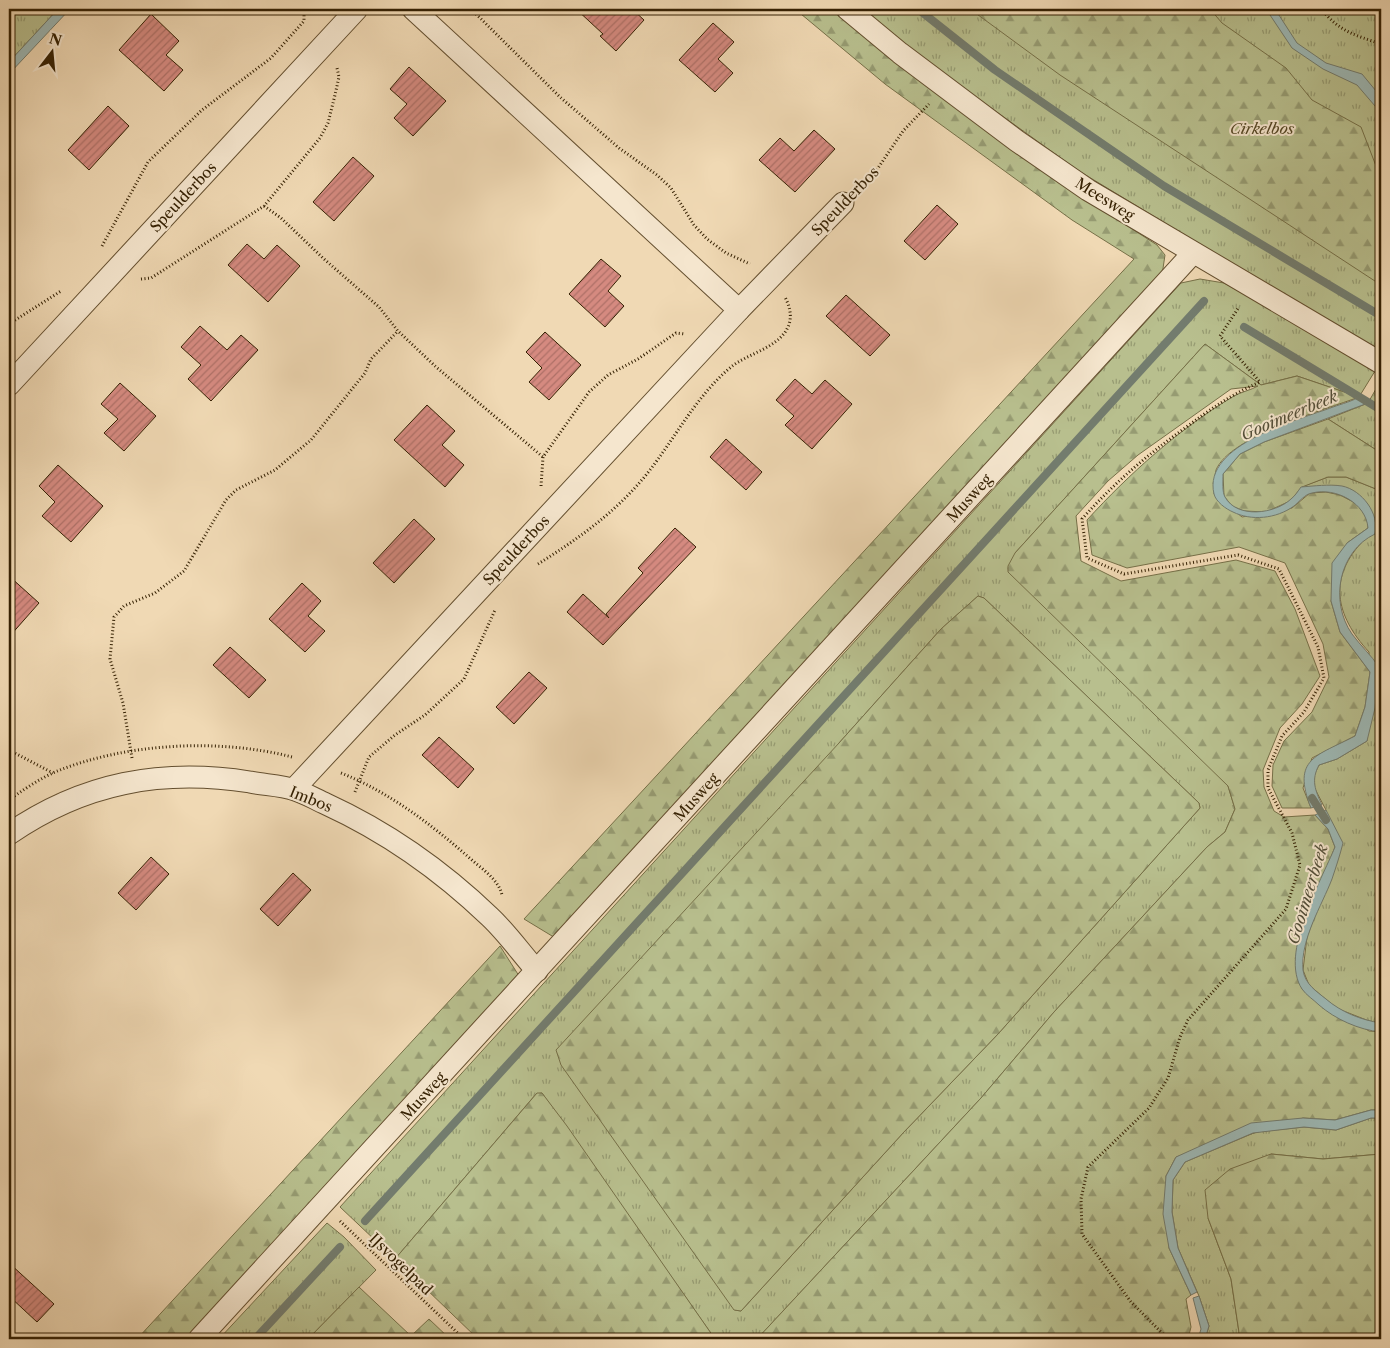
<svg xmlns="http://www.w3.org/2000/svg" width="1390" height="1348" font-family="'Libre Caslon Text',serif">
  <style>
    .grass { fill: url(#grass-tufts); stroke: #767048; fill-rule: evenodd }
    .forest { fill: url(#forest-firs); stroke: #767048 }
    .water { fill: #9db9b6; stroke: #737c6e }
    .lines { fill: none; stroke-linecap: round; stroke-linejoin: round }
    .stream { stroke: #737c6e; stroke-width: 8 }
    .building { fill: url(#building-hatch); stroke: #352103 }
    .street-casing { stroke: #644f2f; stroke-width: 23 }
    .path { stroke: #352103; stroke-width: 3; stroke-dasharray: 1 2.5; stroke-linecap: butt }
    .street { stroke: #f5e6ce; stroke-width: 21 }
    .labels { text-anchor: middle; dominant-baseline: central; stroke-width: 4; stroke-linejoin: round; paint-order: stroke }
    .park-label { font-size: 15px; font-style: italic; fill: #564826; stroke: #f5e6ce }
    .street-label { font-size: 15px; fill: #352103; stroke: #f5e6ce }
    .water-label { font-size: 16px; font-style: italic; fill: #544f39; stroke: #f5e6ce }
  </style>
  <defs>
    <pattern id="grass-tufts" width="24" height="20" patternUnits="userSpaceOnUse" patternTransform="scale(1.25)"><rect width="24" height="20" fill="#b8bf8e"/><path d="M3 7l-1-3M5 7V3M7 7l1-3M15 17l-1-3M17 17v-4M19 17l1-3" fill="none" stroke="#969b72"/></pattern>
    <pattern id="forest-firs" width="22" height="20" patternUnits="userSpaceOnUse" patternTransform="scale(1.25)"><rect width="22" height="20" fill="#b8bf8e"/><path d="M5 1l3.5 6h-7zM16 11l3.5 6h-7z" fill="#969b72"/></pattern>
    <pattern id="building-hatch" width="6" height="6" patternUnits="userSpaceOnUse" patternTransform="scale(1.25)"><rect width="6" height="6" fill="#d58a80"/><path d="M-1 1l2-2M0 6l6-6M5 7l2-2" fill="none" stroke="#ae7067"/></pattern>
  </defs>
  <rect width="100%" height="100%" fill="#f0d9b4"/>
  <filter id="stains"><feTurbulence type="fractalNoise" baseFrequency=".004" numOctaves="4"/><feColorMatrix values="0 0 0 0 .2 0 0 0 0 .09 0 0 0 0 .02 0 0 0 .5 -.17"/></filter>
  <radialGradient id="worn" r=".72"><stop offset=".6" stop-color="#630" stop-opacity="0"/><stop offset="1" stop-color="#630" stop-opacity=".3"/></radialGradient>
  <g class="grass">
    <polygon points="17,9 58,9 9,62 9,18"/>
    <polygon points="861,9 1381,9 1381,354 1079,171 906,47"/>
    <path d="M1200,279L1224,283L1286,317L1375,371L1359,397L1297,376L1261,385L1205,344L1015,553L1228,786L1235,809L1225,832L1207,847L1054,1012L981,1098L757,1339H715L542,1093L536,1094L395,1259L340,1207L1181,283ZM978,596L984,598L1199,803L1200,808L998,1034L903,1133L741,1311L735,1310L839,743L941,629Z"/>
    <polygon points="1381,380 1381,453 1328,419 1368,403"/>
    <path d="M1328,477H1346L1381,491V566L1376,580L1377,601L1381,613V1023L1369,1021L1336,1008L1309,985L1303,970L1307,937L1320,901L1331,880L1326,810L1314,787V775L1319,765L1337,759L1367,741L1369,652C1335,615 1327,577 1365,539L1301,487Z"/>
    <polygon points="1371,1118 1381,1118 1381,1154 1323,1159 1271,1154 1208,1218 1231,1279 1240,1339 1205,1339 1209,1326 1199,1296 1178,1248 1172,1212 1173,1180 1185,1162 1256,1132 1304,1127 1336,1130"/>
    <polygon points="327,1223 344,1237 376,1270 308,1339 219,1339"/>
  </g>
  <g class="forest">
    <polygon points="795,9 837,9 1081,196 1157,245 1165,255 1162,275 557,939 524,919 1134,259 1072,220 885,84"/>
    <polygon points="970,9 1210,9 1222,23 1286,68 1312,100 1361,127 1381,179 1381,285 1060,75"/>
    <path d="M1205,344L1261,385L1297,376L1359,397C1325,410 1230,436 1216,470C1214,477 1215,487 1214,494L1242,517L1292,508L1310,493L1326,492L1340,495L1357,504L1367,517L1368,528L1347,543L1331,601L1340,632L1370,672L1365,707L1355,736L1312,758L1303,788L1311,808H1282L1272,786L1273,765L1284,741L1312,712L1329,677L1323,644L1285,563L1239,547L1127,568L1092,555L1087,520C1129,474 1180,428 1234,396C1241,392 1251,390 1258,386L1231,389L1138,455L1108,481L1076,516L1081,561L1121,581L1236,560L1275,571L1295,609L1320,676L1302,704L1280,728L1263,770L1264,787L1274,811L1284,817L1315,815L1328,829L1335,847L1299,938L1302,989L1369,1031L1381,1032V1110H1371L1335,1120L1303,1118L1176,1157L1166,1176L1169,1248L1191,1295L1186,1299L1191,1327L1188,1339H1034L1010,1334L946,1339H757L981,1098L1054,1012L1207,847L1225,832L1235,809L1228,786L1008,572V566L1015,553Z"/>
    <polygon points="1328,419 1381,453 1381,491 1346,477 1328,477 1302,487 1290,501 1266,512 1244,511 1232,506 1224,496 1223,474 1240,454 1264,442"/>
    <polygon points="978,596 984,598 1199,803 1200,808 998,1034 903,1133 741,1311 734,1310 561,1065 556,1050 839,743 941,629"/>
    <polygon points="500,946 521,979 187,1339 137,1339"/>
    <polygon points="537,1093 542,1093 567,1126 715,1339 478,1339 395,1259"/>
    <polygon points="1271,1154 1323,1159 1381,1154 1381,1339 1240,1339 1231,1279 1208,1218 1205,1190 1230,1169"/>
    <polygon points="359,1287 411,1336 429,1319 450,1339 308,1339"/>
  </g>
  <g class="water">
    <polygon points="58,9 70,9 9,74 9,62"/>
    <polygon points="1266,9 1275,9 1297,43 1326,63 1362,74 1381,97 1381,113 1357,85 1323,69 1292,48"/>
    <path d="M1360,396L1369,401L1368,403L1264,442L1240,454L1223,474C1223,481 1222,492 1225,497C1237,519 1275,514 1291,499C1295,496 1298,491 1301,487C1314,486 1329,484 1342,486C1362,490 1380,514 1375,534C1339,551 1329,601 1352,634C1360,645 1371,655 1379,667L1375,708L1367,741L1337,759L1319,765C1311,780 1315,790 1322,805L1311,808C1291,758 1317,756 1355,736L1365,707L1370,672L1340,632L1331,601L1332,563L1347,543L1368,528C1366,503 1336,487 1312,493C1305,494 1299,502 1294,506C1276,519 1251,521 1233,512C1226,509 1216,502 1214,494C1202,444 1299,420 1333,407C1341,404 1354,401 1360,396Z"/>
    <path d="M1326,810L1343,843C1340,855 1336,867 1332,879C1322,905 1300,940 1303,970C1305,984 1316,991 1326,999C1341,1012 1361,1020 1381,1023V1032C1359,1030 1335,1019 1319,1005C1314,1000 1306,995 1302,989C1279,954 1321,881 1335,847L1328,829L1315,815Z"/>
    <polygon points="1371,1110 1381,1110 1381,1118 1371,1118 1336,1130 1304,1127 1253,1133 1185,1162 1173,1180 1172,1212 1178,1248 1197,1292 1191,1295 1169,1248 1163,1214 1166,1176 1176,1157 1251,1123 1303,1118 1335,1120"/>
    <polygon points="1199,1296 1209,1326 1205,1339 1198,1339 1201,1329 1193,1298"/>
  </g>
  <g class="lines">
    <g class="stream">
      <polyline points="918,9 995,70 1164,186 1381,316"/>
      <polyline points="1244,327 1381,410"/>
      <polyline points="1312,798 1326,820"/>
      <polyline points="365,1221 1204,301"/>
      <polyline points="255,1339 340,1247"/>
    </g>
  </g>
  <g class="building">
    <polygon points="576,9 632,9 644,20 616,51 600,36 603,34"/>
    <polygon points="151,14 179,41 166,55 183,70 164,91 119,50"/>
    <polygon points="713,23 734,42 718,59 733,73 715,92 679,60"/>
    <polygon points="409,67 446,101 413,136 394,118 407,104 390,89"/>
    <polygon points="108,106 129,126 89,170 68,150"/>
    <polygon points="814,130 835,149 795,192 759,160 780,138 794,151"/>
    <polygon points="353,157 374,176 334,221 313,202"/>
    <polygon points="937,205 958,224 925,260 904,241"/>
    <polygon points="247,244 264,259 277,245 300,266 268,302 228,265"/>
    <polygon points="601,259 621,276 608,291 624,306 605,327 569,294"/>
    <polygon points="846,295 890,335 870,356 826,316"/>
    <polygon points="200,326 227,350 241,335 258,350 211,401 188,379 201,365 181,347"/>
    <polygon points="545,332 581,365 549,400 529,382 542,368 526,352"/>
    <polygon points="795,379 812,394 825,380 852,404 812,449 785,425 794,416 776,400"/>
    <polygon points="120,383 156,416 124,451 104,433 118,419 101,404"/>
    <polygon points="427,405 455,431 442,445 464,465 445,487 394,440"/>
    <polygon points="726,439 762,472 746,490 710,457"/>
    <polygon points="58,465 103,506 71,542 42,516 55,502 39,486"/>
    <polygon points="414,519 435,539 394,583 373,563"/>
    <polygon points="675,528 696,547 603,645 567,612 583,594 609,618 606,614 643,573 638,568"/>
    <polygon points="9,576 39,603 9,637"/>
    <polygon points="302,583 321,601 308,616 325,631 305,652 269,619"/>
    <polygon points="230,647 266,680 249,698 213,665"/>
    <polygon points="529,672 547,688 514,724 496,707"/>
    <polygon points="439,737 474,769 458,788 422,755"/>
    <polygon points="151,857 169,874 136,910 118,893"/>
    <polygon points="293,873 311,890 278,926 260,909"/>
    <polygon points="9,1263 54,1304 37,1322 9,1296"/>
  </g>
  <g class="lines">
    <g class="street-casing">
      <g id="street">
        <polyline points="847,9 900,53 1017,141 1088,190 1381,363"/>
        <polyline points="739,310 843,203"/>
        <polyline points="9,385 357,9"/>
        <polyline points="294,789 739,310 413,9"/>
        <path d="M9,834C83,783 161,768 250,782C264,785 281,785 295,790C305,793 315,799 326,804C387,832 441,870 490,917C507,933 521,953 537,971"/>
        <polyline points="199,1339 1193,253"/>
      </g>
    </g>
    <g class="path">
      <polyline points="471,9 560,97 619,148 657,175 671,188 694,225 707,239 726,253 750,264"/>
      <path d="M1321,9C1340,32 1355,35 1381,44"/>
      <polyline points="859,187 876,171 903,131 929,104"/>
      <polyline points="264,206 281,218 324,259 379,307 398,331 435,366 543,457"/>
      <polyline points="102,246 148,162 202,110 271,58 304,21 304,9"/>
      <polyline points="141,279 151,278 264,206 320,138 328,123 335,95 339,77 337,68"/>
      <polyline points="9,324 61,291"/>
      <polyline points="541,486 543,457 589,392 608,375 638,359 676,333 685,334"/>
      <path d="M538,564C578,539 616,512 646,475C675,439 695,397 731,367C747,354 777,348 787,329C793,318 790,307 785,297"/>
      <polyline points="9,750 53,773"/>
      <polyline points="132,758 123,703 110,659 114,617 124,606 155,593 184,571 226,500 236,490 275,470 311,440 365,373 371,359 398,331"/>
      <path d="M341,773C391,793 432,825 473,861C484,870 499,881 502,895"/>
      <polyline points="355,792 369,757 395,735 425,715 464,679 495,610"/>
      <path d="M9,800C23,790 39,779 55,772C125,743 219,738 292,757"/>
      <polyline points="340,1221 464,1339"/>
      <path d="M1168,1339L1131,1302L1082,1234L1081,1199L1088,1167L1149,1108L1168,1078L1180,1037L1188,1020L1286,909L1300,865L1292,833L1268,788V770L1282,736L1304,712L1324,678L1318,647L1279,569L1238,555L1124,574L1087,558L1082,519C1114,483 1146,456 1185,428C1211,409 1230,395 1260,382L1220,336L1239,307"/>
    </g>
    <use href="#street" class="street"/>
  </g>
  <g class="labels">
    <g class="park-label">
      <text x="1262" y="128">Cirkelbos</text>
    </g>
    <g class="street-label">
      <text transform="translate(183 197) rotate(-47)">Speulderbos</text>
      <text transform="translate(1105 199) rotate(32)">Meesweg</text>
      <text transform="translate(845 201) rotate(-46)">Speulderbos</text>
      <text transform="translate(969 498) rotate(-48)">Musweg</text>
      <text transform="translate(516 550) rotate(-47)">Speulderbos</text>
      <text transform="translate(696 797) rotate(-48)">Musweg</text>
      <text transform="translate(311 799) rotate(22)">Imbos</text>
      <text transform="translate(423 1096) rotate(-48)">Musweg</text>
      <text transform="translate(401 1264) rotate(44)">IJsvogelpad</text>
    </g>
    <g class="water-label">
      <text transform="translate(1289 415) rotate(-23)">Gooimeerbeek</text>
      <text transform="translate(1307 894) rotate(-73)">Gooimeerbeek</text>
    </g>
  </g>
  <rect width="1390" height="1348" fill="none" stroke="#f0d9b4" stroke-width="30"/>
  <rect x="10" y="10" width="1370" height="1328" fill="none" stroke="#352103" stroke-width="2.5"/>
  <rect x="15" y="15" width="1360" height="1318" fill="none" stroke="#352103"/>
  <g transform="translate(52 52) rotate(16)" stroke="#f5e6ce" stroke-width="4" paint-order="stroke">
  <path d="M0-4L9 19L0 12L-9 19Z" fill="#352103"/>
  <text y="-8" font-size="14" font-weight="bold" text-anchor="middle" fill="#352103">N</text>
  </g>
  <rect width="100%" height="100%" filter="url(#stains)"/>
  <rect width="100%" height="100%" fill="url(#worn)"/>
</svg>
